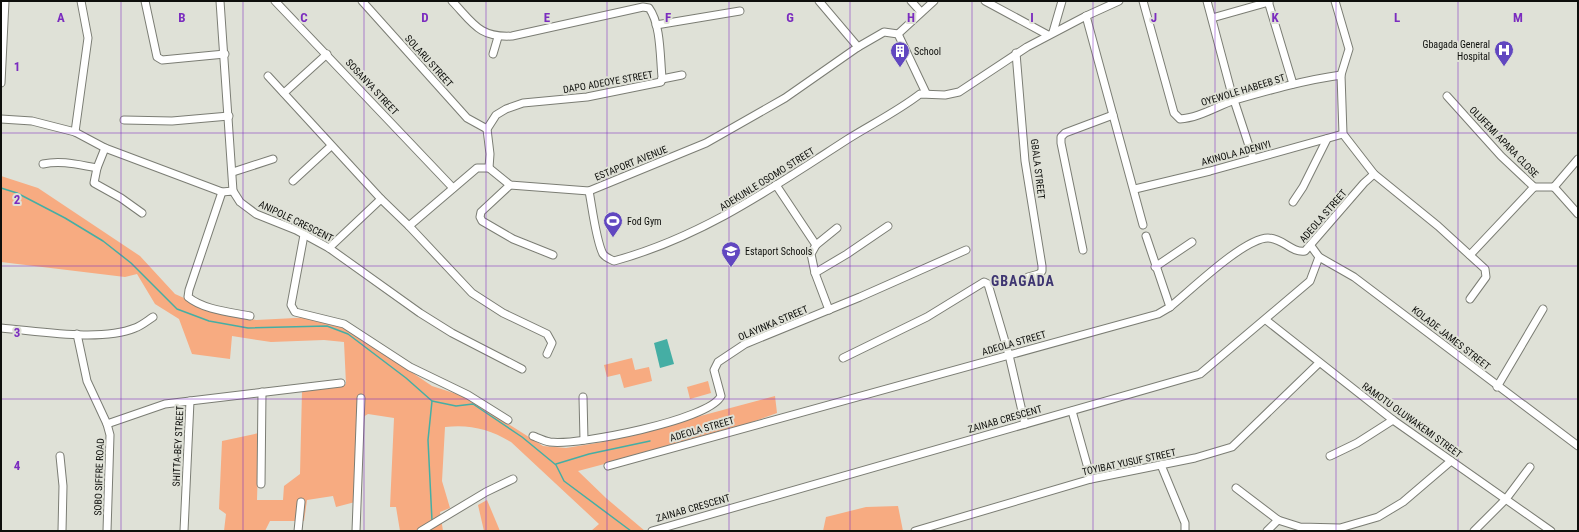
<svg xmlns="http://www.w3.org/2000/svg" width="1579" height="532" font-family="'Roboto Condensed',sans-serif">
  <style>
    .green { fill: #f7ab81 }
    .water { fill: #45aea4 }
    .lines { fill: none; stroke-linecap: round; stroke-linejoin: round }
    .stream { stroke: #45aea4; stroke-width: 1.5 }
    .minor-casing { stroke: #7b7d74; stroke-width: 9 }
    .minor { stroke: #fff; stroke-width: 7 }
    .grid { fill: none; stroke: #7b2cbf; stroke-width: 1; stroke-opacity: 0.55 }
    .labels { text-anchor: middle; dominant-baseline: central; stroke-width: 4; stroke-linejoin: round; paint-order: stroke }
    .poi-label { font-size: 10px; fill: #0e0f0c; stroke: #dfe1d7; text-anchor: start }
    .street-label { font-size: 10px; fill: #0e0f0c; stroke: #dfe1d7 }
    .district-label { font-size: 14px; font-weight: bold; letter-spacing: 1px; fill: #3e3571; stroke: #dfe1d7 }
    .grid-label { font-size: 13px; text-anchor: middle; font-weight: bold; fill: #7b2cbf; stroke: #dfe1d7; stroke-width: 4; stroke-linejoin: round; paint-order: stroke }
  </style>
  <rect width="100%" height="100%" fill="#dfe1d7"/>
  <g class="green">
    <path d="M1,176L38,188L140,256L175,294L218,313L256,320L315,317L339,323L432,386L466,397L543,446L566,448L603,442L775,396L777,413L725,432L578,471L606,498L645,531H591L599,524L511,442C490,429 469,424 445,427L442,481L450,508L440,512L443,531H400L396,507H390L394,418L368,414L358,420L355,502L336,507L333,496L307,500L304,521H270L265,531H224L226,514L219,509L222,441L259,433L257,500H283L284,486L300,474L302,391L346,384L344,342L324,340L271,342L232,336L230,359L192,354L179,319L155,304L137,274L125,277L1,262Z"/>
    <polygon points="632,358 635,370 649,367 652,381 624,388 620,374 607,377 604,365"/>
    <polygon points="708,381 711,393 690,399 687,387"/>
    <polygon points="487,500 500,531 484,531 478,505"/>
    <polygon points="898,506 903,531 823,531 826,517 866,507"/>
  </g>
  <polygon class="water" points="667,339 674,364 660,368 654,343"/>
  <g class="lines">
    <g class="stream">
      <polyline points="1,188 17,193 65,218 103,241 131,263 177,309 209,321 248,328 327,326 348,334 406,378 432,401 456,406 473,404 522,437 556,465 564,481 631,531"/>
      <polyline points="432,401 428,440 432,521"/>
      <polyline points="556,464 589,454 650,441"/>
    </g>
    <g class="minor-casing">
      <g id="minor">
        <polyline points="145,1 157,57 162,60 225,54"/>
        <polyline points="220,1 233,191"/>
        <polyline points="275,1 453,188"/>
        <polyline points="362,1 467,118 487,129"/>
        <path d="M452,1C473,23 479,38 512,36L643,7L649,8C661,24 660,58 662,77L661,82L587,97L523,103L506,109L496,115L487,129L490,154L489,168"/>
        <polyline points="819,1 858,47"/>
        <polyline points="911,1 921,12"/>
        <polyline points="985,1 1048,35"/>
        <path d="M1143,1L1174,113L1180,119C1199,118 1217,106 1235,100C1270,90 1305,80 1341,75"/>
        <polyline points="1207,1 1231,91 1253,158"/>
        <polyline points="1268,1 1293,84"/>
        <polyline points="1335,1 1349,49 1341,75 1343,134 1374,174 1438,226 1485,269 1486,277 1470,299"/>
        <polyline points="1086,16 1143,225"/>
        <polyline points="1212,18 1269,2"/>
        <polyline points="656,25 740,11"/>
        <polyline points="1053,32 1062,1"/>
        <polyline points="898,34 934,1"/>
        <polyline points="1016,53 1025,161 1042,266 1042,271 1039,274 1028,277"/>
        <polyline points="493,54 498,37"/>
        <polyline points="268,76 381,199"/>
        <polyline points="662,79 682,75"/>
        <polyline points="1,83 5,1"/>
        <polyline points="284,93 327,54"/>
        <polyline points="1447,96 1501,156 1534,187 1554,187"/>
        <polyline points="1,119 32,121 75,132 105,148 222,192 233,191 240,202 256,214 296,230 329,248 420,313 452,333 522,369"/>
        <polyline points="124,120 172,121 229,116"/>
        <polyline points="75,132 88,38 81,1"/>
        <polyline points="105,148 97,168 94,183 121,198 142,213"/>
        <path d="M43,164C62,160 79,165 97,168"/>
        <polyline points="233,172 273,159"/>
        <polyline points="293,181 331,146"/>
        <polyline points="510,185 481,212 480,217 482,221 513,239 553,255"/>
        <polyline points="776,185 816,245"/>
        <polyline points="1554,187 1578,159"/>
        <polyline points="1554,187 1578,214"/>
        <polyline points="1135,189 1210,171 1343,134"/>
        <path d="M589,191C592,206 596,241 603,254C606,258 610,259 614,261C702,237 772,188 848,139C872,124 898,111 920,94L945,95L959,92L1027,47L1086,16L1119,1"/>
        <path d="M222,192L189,290L188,297C204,310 230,312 250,316"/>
        <polyline points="1293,202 1303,187 1327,139"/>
        <polyline points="409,226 472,293 503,313 547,334 552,343 547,354"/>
        <polyline points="304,235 291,305 295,312 344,324 410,367 468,395 508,420"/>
        <polyline points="1146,236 1170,307"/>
        <polyline points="1311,246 1319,257 1354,277 1578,446"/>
        <polyline points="329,248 381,199 409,226 477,168 489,168 510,185 589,191 706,143 785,98 858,47 884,32 898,34 926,93"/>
        <polyline points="1083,250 1061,143 1061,137 1065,133 1113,115"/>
        <polyline points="1470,255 1534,187"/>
        <polyline points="1155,267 1192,242"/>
        <polyline points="815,273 847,254 888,226"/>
        <polyline points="829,310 815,273 811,254 816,245 837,228"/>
        <polyline points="1266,320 1393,420 1551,531"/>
        <path d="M1,328C39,331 100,342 135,328C141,326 147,321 153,317"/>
        <polyline points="77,334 87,381 107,424 110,435 107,531"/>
        <polyline points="843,358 927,317 984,282 988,284 1009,355 1025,424"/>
        <polyline points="1497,387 1543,309"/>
        <polyline points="583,397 584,440"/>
        <polyline points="190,401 341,383"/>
        <polyline points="1072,411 1091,479"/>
        <polyline points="107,424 165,404 190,401 184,531"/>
        <path d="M533,436C538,438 544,441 550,442C578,446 709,420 721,396L714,370L718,362L745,344L860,297L966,250"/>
        <polyline points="60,456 63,486 62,531"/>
        <polyline points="1330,456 1357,443 1393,420"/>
        <polyline points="1161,465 1185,523 1185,531"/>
        <path d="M608,466L1158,314L1170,307C1190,291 1244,238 1268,238C1283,238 1291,253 1305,251L1364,183L1374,174"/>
        <polyline points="261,484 262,392"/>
        <polyline points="1236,488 1278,520 1300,527 1340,528 1378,517 1403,502 1451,461"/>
        <polyline points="298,531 301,502"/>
        <polyline points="356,531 361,398"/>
        <polyline points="421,531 486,492 513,479"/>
        <polyline points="652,531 1200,374 1310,281 1319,257"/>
        <polyline points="915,531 1091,479 1195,458 1232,447 1319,363"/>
        <polyline points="1267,531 1278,520"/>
        <polyline points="1474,531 1506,499 1530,467"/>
      </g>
    </g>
    <use href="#minor" class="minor"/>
  </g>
  <path class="grid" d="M121,1V531M243,1V531M364,1V531M486,1V531M607,1V531M729,1V531M850,1V531M972,1V531M1093,1V531M1215,1V531M1336,1V531M1458,1V531M1,133H1578M1,266H1578M1,399H1578"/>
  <defs>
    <g id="hospital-pin" transform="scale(1)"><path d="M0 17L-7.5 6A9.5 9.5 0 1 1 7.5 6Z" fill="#6147c0" stroke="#dfe1d7"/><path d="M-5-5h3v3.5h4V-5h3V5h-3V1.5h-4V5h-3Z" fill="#fff"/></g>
    <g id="building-pin" transform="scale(1)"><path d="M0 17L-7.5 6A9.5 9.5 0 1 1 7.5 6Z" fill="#6147c0" stroke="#dfe1d7"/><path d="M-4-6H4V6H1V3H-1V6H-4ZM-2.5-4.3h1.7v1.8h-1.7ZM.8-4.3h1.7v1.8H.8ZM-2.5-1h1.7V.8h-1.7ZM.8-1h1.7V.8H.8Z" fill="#fff"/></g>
    <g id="stadium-pin" transform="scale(1)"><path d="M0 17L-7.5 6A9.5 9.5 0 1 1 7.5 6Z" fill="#6147c0" stroke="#dfe1d7"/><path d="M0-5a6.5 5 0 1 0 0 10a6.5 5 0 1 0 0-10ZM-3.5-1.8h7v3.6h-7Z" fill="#fff"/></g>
    <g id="school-pin" transform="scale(1)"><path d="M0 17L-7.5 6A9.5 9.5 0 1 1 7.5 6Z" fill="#6147c0" stroke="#dfe1d7"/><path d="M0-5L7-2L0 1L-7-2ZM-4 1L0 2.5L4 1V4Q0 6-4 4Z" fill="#fff"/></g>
  </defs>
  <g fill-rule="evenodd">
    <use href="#hospital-pin" x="1504" y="50"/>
    <use href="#building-pin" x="900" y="51"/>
    <use href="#stadium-pin" x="613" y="221"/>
    <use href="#school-pin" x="731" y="251"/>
  </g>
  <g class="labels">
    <g class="poi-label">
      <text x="1490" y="44" text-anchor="end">Gbagada General<tspan x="1490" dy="12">Hospital</tspan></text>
      <text x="914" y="51">School</text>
      <text x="627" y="221">Fod Gym</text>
      <text x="745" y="251">Estaport Schools</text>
    </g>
    <g class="street-label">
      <text transform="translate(429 61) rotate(48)">SOLARU STREET</text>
      <text transform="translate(608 82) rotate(-10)">DAPO ADEOYE STREET</text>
      <text transform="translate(372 87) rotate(47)">SOSANYA STREET</text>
      <text transform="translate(1243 90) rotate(-17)">OYEWOLE HABEEB ST</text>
      <text transform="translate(1504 142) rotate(46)">OLUFEMI APARA CLOSE</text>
      <text transform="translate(1236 153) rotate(-15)">AKINOLA ADENIYI</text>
      <text transform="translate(631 163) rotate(-22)">ESTAPORT AVENUE</text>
      <text transform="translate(1038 169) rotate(83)">GBALA STREET</text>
      <text transform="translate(767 179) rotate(-32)">ADEKUNLE OSOMO STREET</text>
      <text transform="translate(1323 216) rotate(-49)">ADEOLA STREET</text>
      <text transform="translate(296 221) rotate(26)">ANIPOLE CRESCENT</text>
      <text transform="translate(773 323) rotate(-23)">OLAYINKA STREET</text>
      <text transform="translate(1451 338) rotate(38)">KOLADE JAMES STREET</text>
      <text transform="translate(1014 343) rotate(-16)">ADEOLA STREET</text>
      <text transform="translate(1005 419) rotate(-16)">ZAINAB CRESCENT</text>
      <text transform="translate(1412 420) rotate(36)">RAMOTU OLUWAKEMI STREET</text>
      <text transform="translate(702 429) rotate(-16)">ADEOLA STREET</text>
      <text transform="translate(178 446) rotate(-87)">SHITTA-BEY STREET</text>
      <text transform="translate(1129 462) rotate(-12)">TOYIBAT YUSUF STREET</text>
      <text transform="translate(99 477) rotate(-88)">SOBO SIFFRE ROAD</text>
      <text transform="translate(693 508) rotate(-16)">ZAINAB CRESCENT</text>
    </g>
    <g class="district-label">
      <text x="1023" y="281">GBAGADA</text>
    </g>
  </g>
  <g class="grid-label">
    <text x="61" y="22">A</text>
    <text x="182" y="22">B</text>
    <text x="304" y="22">C</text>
    <text x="425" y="22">D</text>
    <text x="547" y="22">E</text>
    <text x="668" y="22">F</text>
    <text x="790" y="22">G</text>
    <text x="911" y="22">H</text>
    <text x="1032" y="22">I</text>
    <text x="1154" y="22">J</text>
    <text x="1275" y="22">K</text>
    <text x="1397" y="22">L</text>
    <text x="1518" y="22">M</text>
    <text x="17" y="71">1</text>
    <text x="17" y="204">2</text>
    <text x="17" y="337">3</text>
    <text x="17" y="470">4</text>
  </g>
  <rect width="1579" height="532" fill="none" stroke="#0e0f0c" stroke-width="4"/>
</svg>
